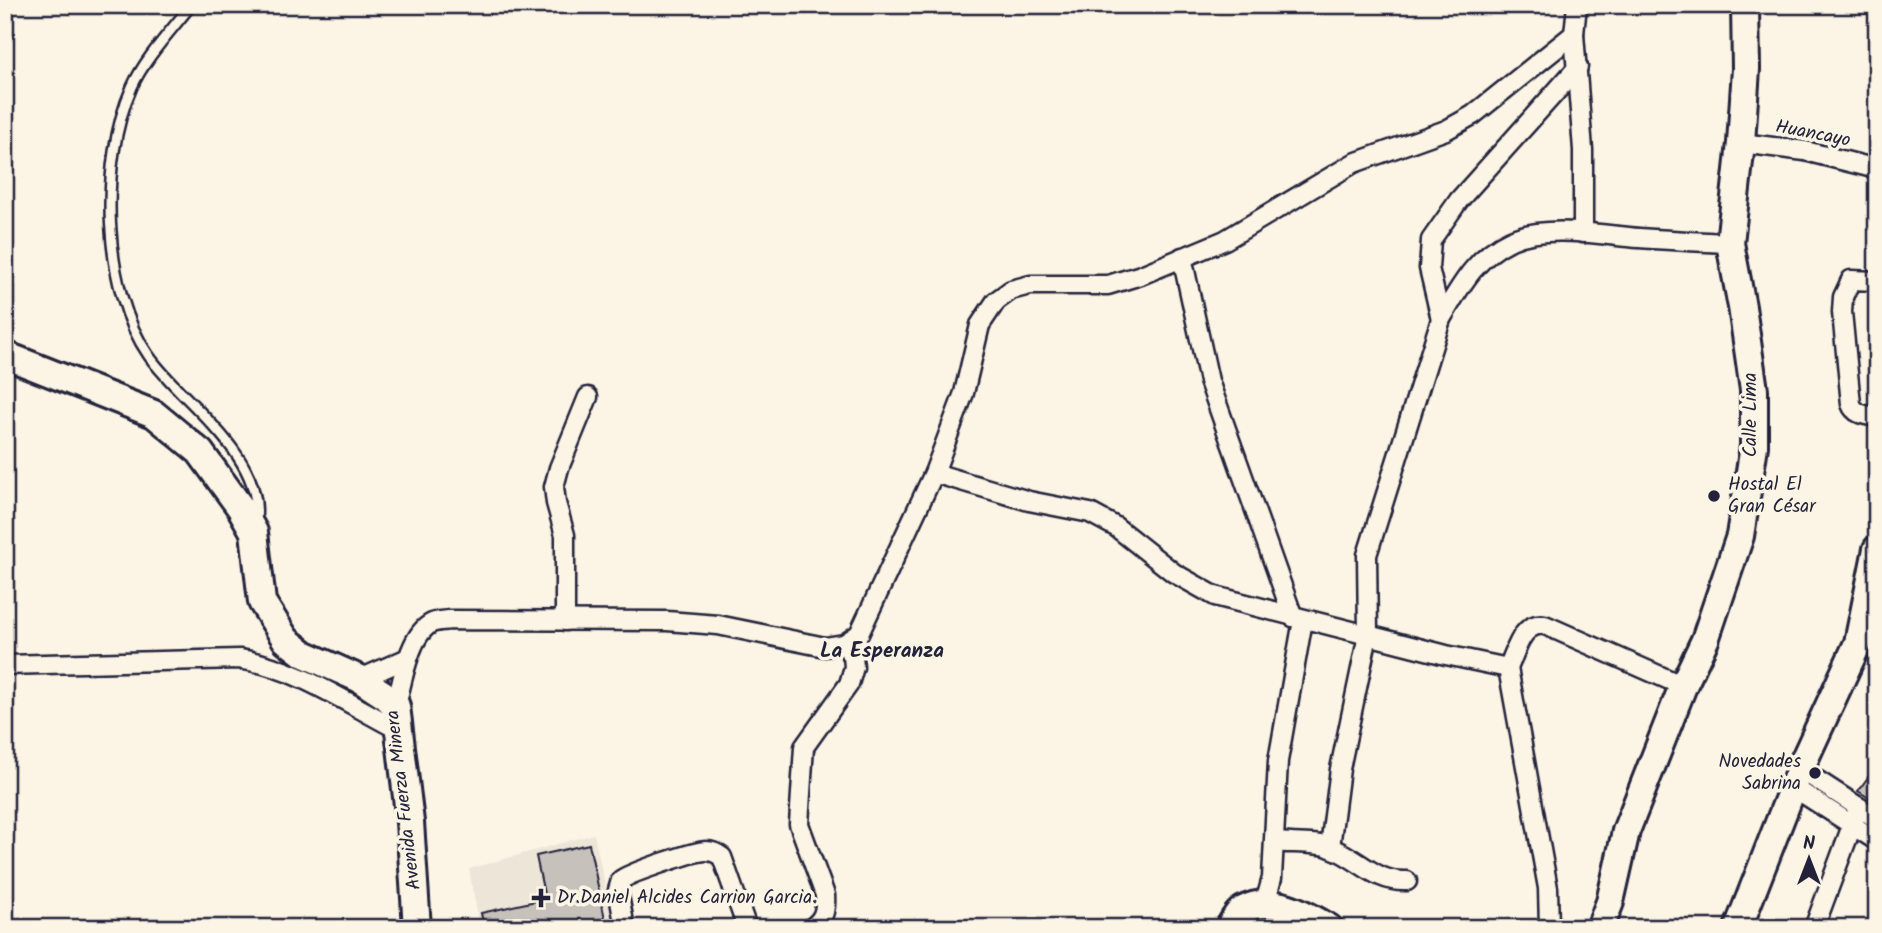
<svg xmlns="http://www.w3.org/2000/svg" width="1882" height="933" font-family="Kalam,sans-serif">
  <style>
    .built { fill: #ece5d8 }
    .building { fill: #c6c1bb; stroke: #22223b; stroke-width: 2 }
    .lines { fill: none; stroke-linecap: round; stroke-linejoin: round }
    .lane-casing { stroke: #22223b; stroke-width: 14 }
    .street-casing { stroke: #22223b; stroke-width: 23 }
    .secondary-casing { stroke: #22223b; stroke-width: 32 }
    .lane { stroke: #fcf5e5; stroke-width: 9 }
    .street { stroke: #fcf5e5; stroke-width: 18 }
    .secondary { stroke: #fcf5e5; stroke-width: 26 }
    .poi-dot { fill: #22223b; stroke: #fcf5e5; stroke-width: 2.5 }
    .labels { text-anchor: middle; dominant-baseline: central; stroke-width: 7; stroke-linejoin: round; paint-order: stroke }
    .street-label { font-size: 19px; fill: #22223b; stroke: #fcf5e5 }
    .poi-label { font-size: 19px; fill: #22223b; stroke: #fcf5e5; text-anchor: start }
    .neighbourhood-label { font-size: 21px; font-weight: bold; fill: #22223b; stroke: #fcf5e5 }
  </style>
  <rect width="100%" height="100%" fill="#fcf5e5"/>
  <filter id="ink" filterUnits="userSpaceOnUse"><feTurbulence type="fractalNoise" baseFrequency=".0143" numOctaves="2"/><feDisplacementMap in="SourceGraphic" scale="14" xChannelSelector="R" yChannelSelector="G"/><feConvolveMatrix kernelMatrix="1 2 1 2 8 2 1 2 1" color-interpolation-filters="sRGB"/></filter>
  <g filter="url(#ink)">
    <polygon class="built" points="594,834 614,928 480,928 469,869"/>
    <g class="building">
      <polygon points="1877,765 1877,803 1858,791"/>
      <polygon points="589,844 607,928 484,928 481,913 545,899 536,856"/>
    </g>
    <g class="lines">
      <g class="lane-casing">
        <path id="lane" d="M191,5C171,31 145,58 132,87C99,161 102,289 149,356C183,404 264,454 256,520"/>
      </g>
      <g class="street-casing">
        <g id="street">
          <polyline points="1577,5 1574,34 1583,150 1583,233"/>
          <polyline points="1741,143 1805,151 1877,169"/>
          <polyline points="1182,257 1209,381 1293,617"/>
          <path d="M1877,281L1851,280L1843,297L1842,312L1851,404C1855,415 1866,415 1877,417"/>
          <polyline points="1441,319 1429,268 1431,240 1459,200 1578,67"/>
          <polyline points="934,473 1029,501 1090,513 1116,527 1174,573 1215,596 1446,655 1508,668 1548,888 1549,928"/>
          <polyline points="565,621 565,535 556,503 554,487 559,468 588,397"/>
          <path d="M5,665L239,659C296,667 348,704 399,730"/>
          <path d="M1508,668C1516,651 1522,621 1545,625L1683,686"/>
          <polyline points="360,679 408,658"/>
          <path d="M396,706C402,683 409,634 432,623C436,621 443,621 449,620L667,621L718,625L825,647L844,644L859,634L934,473L964,393L980,325L996,301L1011,290L1030,285H1108L1141,275L1225,240L1354,163L1446,130L1473,115L1574,34"/>
          <polyline points="1800,769 1877,819"/>
          <polyline points="1793,787 1877,841"/>
          <path d="M1275,842C1291,844 1318,842 1331,848C1359,858 1375,883 1407,881"/>
          <path d="M1330,847L1340,769L1368,635L1367,555L1441,319C1460,287 1475,257 1511,240C1547,224 1600,235 1639,238C1669,240 1700,242 1730,243"/>
          <polyline points="1265,903 1272,878 1278,761 1303,620"/>
          <path d="M625,928L618,890L621,880C629,873 695,851 706,851C713,851 717,853 722,857L747,928"/>
          <path d="M811,928C824,920 826,910 825,895L799,824L804,747L849,684L854,667L853,656L844,644"/>
          <polyline points="1814,928 1859,807"/>
        </g>
      </g>
      <g class="secondary-casing">
        <g id="secondary">
          <polyline points="5,355 154,414 200,452 240,507 254,532 262,602 286,640 304,654 360,679 386,696 396,706 410,822 417,928"/>
          <path d="M1229,928C1233,922 1237,913 1243,910C1271,894 1304,913 1329,928"/>
          <polyline points="1600,928 1610,902 1626,831 1683,686 1705,640 1740,536 1754,446 1754,390 1742,307 1730,243 1741,143 1746,69 1745,5"/>
          <polyline points="1738,928 1800,769 1858,643 1877,549"/>
        </g>
      </g>
      <use href="#lane" class="lane"/>
      <use href="#street" class="street"/>
      <use href="#secondary" class="secondary"/>
    </g>
  </g>
  <g class="poi-dot">
    <circle cx="1714" cy="496" r="7"/>
    <circle cx="1815" cy="773" r="7"/>
    <path d="M537.5 887.5h7v7h7v7h-7v7h-7v-7h-7v-7h7z"/>
  </g>
  <g class="labels">
    <g class="street-label">
      <text transform="translate(1813 134) rotate(11)">Huancayo</text>
      <text transform="translate(1751 415) rotate(-90)">Calle Lima</text>
      <text transform="translate(404 800) rotate(-97)">Avenida Fuerza Minera</text>
    </g>
    <g class="poi-label">
      <text x="1728" y="485">Hostal El<tspan x="1728" dy="22">Gran César</tspan></text>
      <text x="1801" y="762" text-anchor="end">Novedades<tspan x="1801" dy="22">Sabrina</tspan></text>
      <text x="557" y="898">Dr.Daniel Alcides Carrion Garcia.</text>
    </g>
    <g class="neighbourhood-label">
      <text x="882" y="651">La Esperanza</text>
    </g>
  </g>
  <rect width="1882" height="933" fill="none" stroke="#fcf5e5" stroke-width="28"/>
  <rect x="14" y="14" width="1854" height="905" fill="none" stroke="#22223b" stroke-width="2.5" filter="url(#ink)"/>
  <g transform="translate(1809 859)" stroke="#fcf5e5" stroke-width="5" paint-order="stroke">
  <path d="M0-5L12 26L0 18L-12 26Z" fill="#22223b"/>
  <text y="-10" font-size="19" font-weight="bold" text-anchor="middle" fill="#22223b">N</text>
  </g>
</svg>
